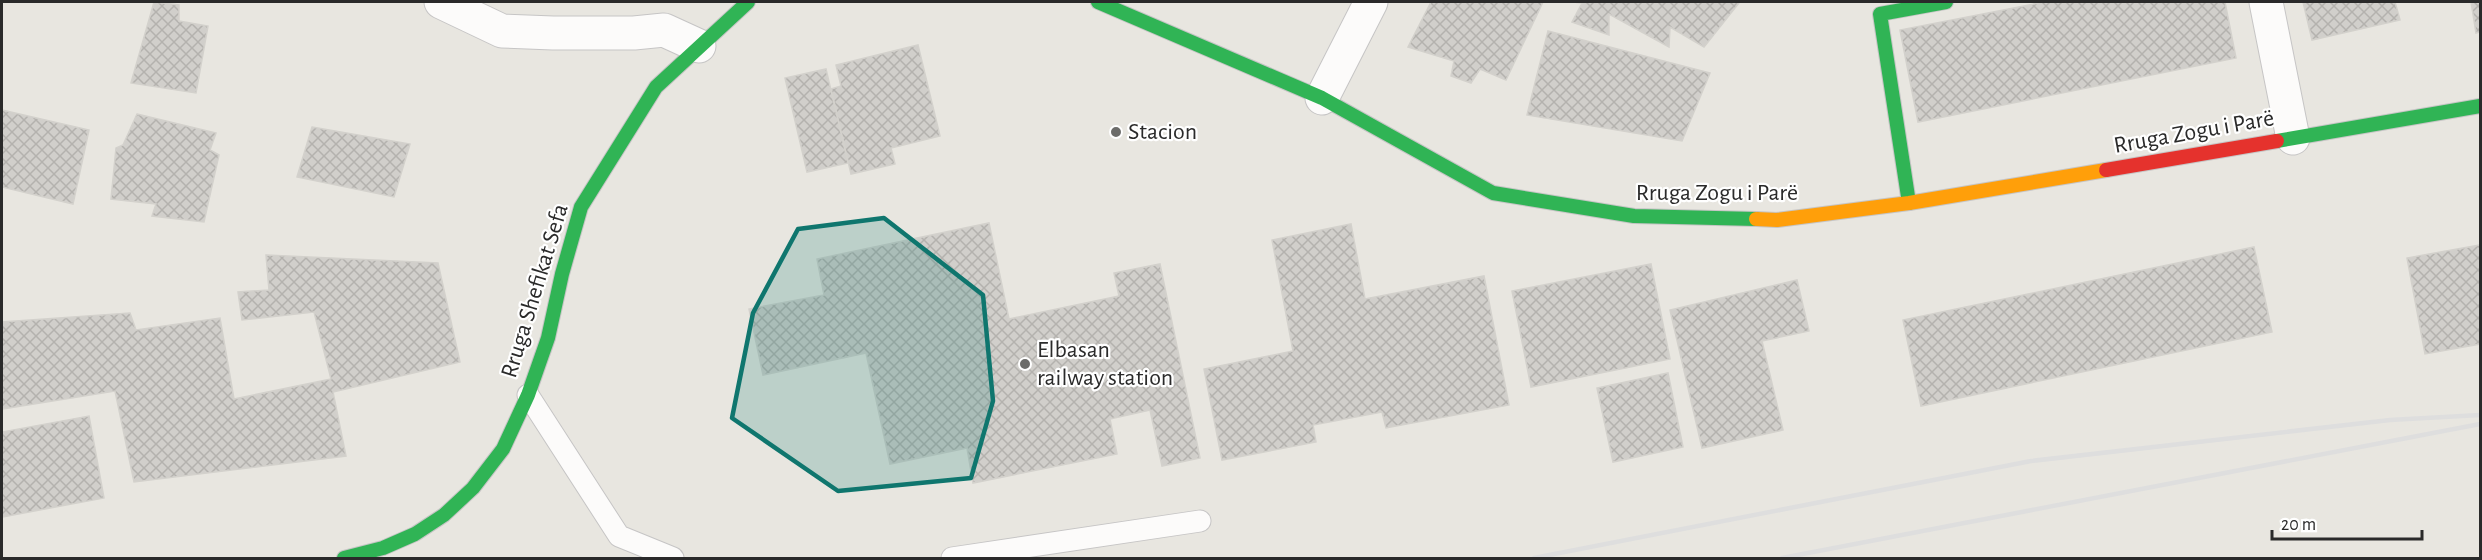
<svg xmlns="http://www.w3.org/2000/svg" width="2482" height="560" font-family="'Alegreya Sans',sans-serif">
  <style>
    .building { fill: url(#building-cross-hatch); stroke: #d3d1cc; stroke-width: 1.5 }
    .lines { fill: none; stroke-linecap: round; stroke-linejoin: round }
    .lane-casing { stroke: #c6c5c5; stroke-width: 23 }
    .street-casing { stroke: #c6c5c5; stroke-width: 35 }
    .fast-casing { stroke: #c6c5c5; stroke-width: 16 }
    .slow-casing { stroke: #c6c5c5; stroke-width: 16 }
    .jam-casing { stroke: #c6c5c5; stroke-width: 16 }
    .lane { stroke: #fcfbfa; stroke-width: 21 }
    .street { stroke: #fcfbfa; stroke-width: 33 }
    .fast { stroke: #30b455; stroke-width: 14 }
    .slow { stroke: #ff9f0a; stroke-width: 14 }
    .jam { stroke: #e5322d; stroke-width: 14 }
    .rail { stroke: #dedede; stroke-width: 4.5 }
    .marked { fill: #0f766e; fill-opacity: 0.2; stroke: #0f766e; stroke-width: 4.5; stroke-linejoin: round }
    .poi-dot { fill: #6c6c6a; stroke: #fff; stroke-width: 2 }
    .labels { text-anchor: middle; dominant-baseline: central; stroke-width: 4.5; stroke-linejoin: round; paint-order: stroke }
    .poi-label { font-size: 24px; fill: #2a2a2a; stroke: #fff; text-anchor: start }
    .street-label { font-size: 24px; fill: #2a2a2a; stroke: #fff }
  </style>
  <defs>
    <pattern id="building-cross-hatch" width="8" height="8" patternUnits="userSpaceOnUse" patternTransform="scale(1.5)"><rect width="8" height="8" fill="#d1cfcb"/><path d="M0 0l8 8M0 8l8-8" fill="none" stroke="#b4b2ae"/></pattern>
  </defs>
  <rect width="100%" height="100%" fill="#e8e6e0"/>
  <g class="building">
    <polygon points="154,2 179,5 179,21 208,26 196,93 131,83"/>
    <polygon points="1431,2 1543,2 1506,80 1480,69 1471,83 1451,76 1454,61 1408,47"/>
    <polygon points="1573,2 1735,2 1739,3 1704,47 1670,27 1669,47 1609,14 1609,35 1572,22 1582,3"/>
    <polygon points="2044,2 2225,2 2236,58 1918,122 1900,30"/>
    <polygon points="2303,2 2395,2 2400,20 2312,40"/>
    <polygon points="2471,2 2480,2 2480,32 2476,33"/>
    <polygon points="1548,31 1710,73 1682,141 1527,115"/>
    <polygon points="918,45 940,136 891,148 895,164 851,174 831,89 841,86 836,65"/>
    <polygon points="826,69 848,163 807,172 785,78"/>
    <polygon points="2,110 89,130 73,204 2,187"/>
    <polygon points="137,114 216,133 210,150 219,155 204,222 152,216 156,204 111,199 116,148 123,145"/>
    <polygon points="312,127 410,144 394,197 297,177"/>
    <polygon points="989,223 1009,319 1119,296 1114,273 1160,264 1200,458 1162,466 1150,410 1110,419 1117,454 973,483 967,448 890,464 866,353 763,375 749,309 824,295 817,259"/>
    <polygon points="1351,224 1365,299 1484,276 1509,405 1386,428 1382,412 1313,425 1316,442 1222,460 1204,369 1293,351 1272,240"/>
    <polygon points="2480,245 2480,344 2425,354 2407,258"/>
    <polygon points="2254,247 2272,332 1921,406 1903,320"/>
    <polygon points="266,255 438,263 460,362 333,392 346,456 134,482 115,391 2,409 2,322 130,313 136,330 220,318 234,399 331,379 314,312 242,320 238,292 269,290"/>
    <polygon points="1651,264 1670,359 1531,387 1512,291"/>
    <polygon points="1797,280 1809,331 1762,341 1783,430 1702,448 1670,310"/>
    <polygon points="1668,373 1683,447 1613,462 1597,388"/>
    <polygon points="89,416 104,498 2,517 2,432"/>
  </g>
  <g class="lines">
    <g class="lane-casing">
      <g id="lane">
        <polyline points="528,395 619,536 673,558"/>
        <polyline points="952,558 1200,521"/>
      </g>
    </g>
    <g class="street-casing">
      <g id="street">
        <polyline points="441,2 502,31 553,33 634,33 664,30 699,46"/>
        <polyline points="2266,2 2293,138"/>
        <polyline points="1322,98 1371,2"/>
      </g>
    </g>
    <g class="fast-casing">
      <g id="fast">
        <polyline points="1098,2 1322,98 1493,193 1634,216 1756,219"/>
        <polyline points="2277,141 2480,106"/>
        <polyline points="1909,203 1880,14 1946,2"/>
        <polyline points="344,558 383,548 415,534 444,515 473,488 503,449 528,395 548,338 562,274 581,207 656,87 748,2"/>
      </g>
    </g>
    <g class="slow-casing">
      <polyline id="slow" points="1756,219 1777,220 1909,203 2106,170"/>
    </g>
    <g class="jam-casing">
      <polyline id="jam" points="2106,170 2277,141"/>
    </g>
    <use href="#lane" class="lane"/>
    <use href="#street" class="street"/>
    <use href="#fast" class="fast"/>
    <use href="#slow" class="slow"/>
    <use href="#jam" class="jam"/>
    <g class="rail">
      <polyline points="1534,558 2031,461 2390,420 2480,415"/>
      <polyline points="1782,558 2480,424"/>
    </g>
  </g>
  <path class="marked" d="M884,218L983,295L993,401L971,478L838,491L732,418L753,313L798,229Z"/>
  <g class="poi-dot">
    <circle cx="1116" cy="132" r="6"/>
    <circle cx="1025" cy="364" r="6"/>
  </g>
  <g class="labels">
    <g class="poi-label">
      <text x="1128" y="132">Stacion</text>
      <text x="1037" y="350">Elbasan<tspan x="1037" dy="28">railway station</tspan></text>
    </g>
    <g class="street-label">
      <text transform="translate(2194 132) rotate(-10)">Rruga Zogu i Parë</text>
      <text x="1717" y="193">Rruga Zogu i Parë</text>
      <text transform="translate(535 291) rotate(-73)">Rruga Shefikat Sefa</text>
    </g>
  </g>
  <rect width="2482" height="560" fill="none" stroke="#2a2a2a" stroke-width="6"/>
  <path d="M2272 530v9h150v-9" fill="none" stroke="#2a2a2a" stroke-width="3"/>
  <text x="2281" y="530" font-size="18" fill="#2a2a2a" stroke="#ffffff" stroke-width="4.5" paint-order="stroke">20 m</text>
</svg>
